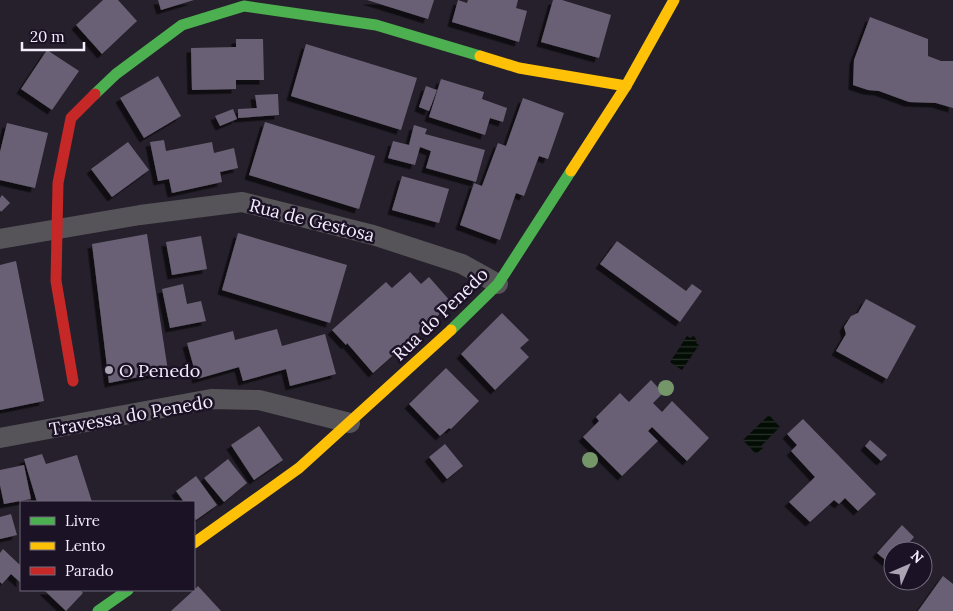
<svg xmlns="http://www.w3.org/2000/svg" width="953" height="611" font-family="Lora,serif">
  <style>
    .water { fill: url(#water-rules) }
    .building { fill: #696174; filter: url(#shadow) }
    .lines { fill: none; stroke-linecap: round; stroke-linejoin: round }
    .street { stroke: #565459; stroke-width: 20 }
    .fast { stroke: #4caf50; stroke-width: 11 }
    .slow { stroke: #ffc107; stroke-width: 11 }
    .jam { stroke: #c62828; stroke-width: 11 }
    .tree { fill: #759669 }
    .poi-dot { fill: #aba5b3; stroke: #1b1226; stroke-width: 2 }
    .labels { text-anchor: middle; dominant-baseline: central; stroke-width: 5; stroke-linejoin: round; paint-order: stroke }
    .street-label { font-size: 18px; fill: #f3edfc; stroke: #1b1226 }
    .poi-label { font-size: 18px; fill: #f3edfc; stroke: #1b1226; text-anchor: start }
  </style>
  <defs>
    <pattern id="water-rules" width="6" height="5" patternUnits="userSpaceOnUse" patternTransform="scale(1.25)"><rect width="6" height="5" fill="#030d04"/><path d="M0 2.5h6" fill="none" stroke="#28312a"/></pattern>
    <filter id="shadow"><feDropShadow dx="-4.5" dy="4.5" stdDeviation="0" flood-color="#0009"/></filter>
  </defs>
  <rect width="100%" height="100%" fill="#25202b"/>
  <g class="water">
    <polygon points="687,336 690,338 694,336 697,341 696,343 699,345 682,370 670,362"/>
    <polygon points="769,415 780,427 761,446 763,448 756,454 743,440"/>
  </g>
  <g class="building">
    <polygon points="103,0 118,0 137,21 102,54 76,25"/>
    <polygon points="158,0 194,0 161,10"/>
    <polygon points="367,0 434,0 428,19"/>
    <polygon points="458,0 467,3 468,0 518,0 516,8 527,11 519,42 452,22"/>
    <polygon points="553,0 562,0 611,15 599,58 541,42"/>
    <polygon points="870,17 928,39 928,56 941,61 953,61 953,108 936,103 909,102 879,91 868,90 853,85 854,60"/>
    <polygon points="236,39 263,39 264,80 236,80 236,89 192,90 191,48 236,47"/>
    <polygon points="306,44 417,78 401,130 291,96"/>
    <polygon points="47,50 79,71 52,110 21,89"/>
    <polygon points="158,76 181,116 144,138 120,98"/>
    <polygon points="441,79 484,92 482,99 507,108 503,122 490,118 485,135 429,117"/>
    <polygon points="426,86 437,90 429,111 419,107"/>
    <polygon points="278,94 279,115 238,118 238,109 257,108 255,95"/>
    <polygon points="523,98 564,113 548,159 539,156 524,196 516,193 500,240 460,225 474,183 482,186 498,143 506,146"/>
    <polygon points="233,109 237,119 220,126 215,116"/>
    <polygon points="265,122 375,156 359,209 249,175"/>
    <polygon points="7,123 48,133 35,188 0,180 0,152"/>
    <polygon points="414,125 427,129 425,134 485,150 476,182 426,168 431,151 420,147 415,165 388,158 393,141 409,145"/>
    <polygon points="164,140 166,151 212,142 214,153 234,148 238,168 220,172 222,182 172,193 169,179 158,181 150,142"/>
    <polygon points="128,142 149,170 112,197 91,169"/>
    <polygon points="402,176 449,189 439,223 392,210"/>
    <polygon points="2,195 10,203 1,212 0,210 0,198"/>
    <polygon points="238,233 347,265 330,323 222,290"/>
    <polygon points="147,234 168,371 109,383 92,244"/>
    <polygon points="201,236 207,269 172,275 166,242"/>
    <polygon points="617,241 686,291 692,284 702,291 680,322 600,264"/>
    <polygon points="16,261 44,401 0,410 0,265"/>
    <polygon points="410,272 421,284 429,277 452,303 373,373 347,343 346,345 332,330 386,282 392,288"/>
    <polygon points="183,284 187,304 201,301 206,321 170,328 162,289"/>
    <polygon points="866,299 916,326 887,379 836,351 846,334 844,327 851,316 858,313"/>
    <polygon points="502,313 529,340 520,348 529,357 495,390 461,354"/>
    <polygon points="277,329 282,346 325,334 336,374 290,386 286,369 243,381 239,367 197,379 187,343 233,331 235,340"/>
    <polygon points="446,368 479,401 451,429 449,428 440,436 409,404"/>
    <polygon points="651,380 663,393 653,403 662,412 672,401 709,438 687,461 652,427 648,431 658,441 622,476 583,437 599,421 596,417 620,393 629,402"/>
    <polygon points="803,419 876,494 858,511 845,498 839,504 834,500 810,522 789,502 815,477 791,451 797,445 787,434"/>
    <polygon points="259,426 283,460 254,480 231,445"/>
    <polygon points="870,440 887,455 881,461 865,446"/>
    <polygon points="445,444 463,466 447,479 429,457"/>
    <polygon points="42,454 46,464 77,455 92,502 37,502 24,459"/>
    <polygon points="228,459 247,483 224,502 204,478"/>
    <polygon points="24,465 31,499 4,504 0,485 0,470"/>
    <polygon points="196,476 217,505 196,520 194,516 194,502 184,502 176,491"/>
    <polygon points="11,514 17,535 0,539 0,517"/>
    <polygon points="902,525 914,537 902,551 893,551 893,560 890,564 877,553"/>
    <polygon points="3,549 21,566 21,583 11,574 2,584 0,582 0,553"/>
    <polygon points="943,576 953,584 953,611 918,611"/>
    <polygon points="198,586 221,611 171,611 194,590"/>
    <polygon points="44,590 80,590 83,593 66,611"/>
  </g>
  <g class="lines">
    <g class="street">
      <polyline points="0,239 140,215 242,202 373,235 462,264 498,284"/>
      <polyline points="0,438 211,399 259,400 350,423"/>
    </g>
    <g class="fast">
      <polyline points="95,94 116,74 182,25 244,6 376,25 480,56"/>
      <polyline points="451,330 498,284 571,171"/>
      <polyline points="98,611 128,590"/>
    </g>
    <g class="slow">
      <polyline points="480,56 519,68 626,86"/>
      <polyline points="571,171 626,86 674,0"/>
      <polyline points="194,543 299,468 451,330"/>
    </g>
    <polyline class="jam" points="73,381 56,281 58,183 71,118 95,94"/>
  </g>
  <g class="tree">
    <circle cx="666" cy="388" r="8"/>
    <circle cx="590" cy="460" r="8"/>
  </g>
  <circle class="poi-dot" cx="109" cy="370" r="5"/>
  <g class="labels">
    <g class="street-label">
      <text transform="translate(312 220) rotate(14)">Rua de Gestosa</text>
      <text transform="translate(440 314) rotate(-44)">Rua do Penedo</text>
      <text transform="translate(131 415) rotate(-10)">Travessa do Penedo</text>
    </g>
    <g class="poi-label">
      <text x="119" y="370">O Penedo</text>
    </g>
  </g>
  <rect x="20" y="501" width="175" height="90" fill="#1b1226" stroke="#716a7c"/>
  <rect x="30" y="517" width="25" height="8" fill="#4caf50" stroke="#716a7c"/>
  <text x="65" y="526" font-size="15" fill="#f3edfc">Livre</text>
  <rect x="30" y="542" width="25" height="8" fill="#ffc107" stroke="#716a7c"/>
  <text x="65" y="551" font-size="15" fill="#f3edfc">Lento</text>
  <rect x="30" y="567" width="25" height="8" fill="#c62828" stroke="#716a7c"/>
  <text x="65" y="576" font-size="15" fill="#f3edfc">Parado</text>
  <g transform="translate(908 566) rotate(45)"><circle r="24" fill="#1b1226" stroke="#716a7c"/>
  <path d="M0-4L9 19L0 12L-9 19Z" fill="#aba5b3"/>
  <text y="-8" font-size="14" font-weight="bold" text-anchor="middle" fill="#f3edfc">N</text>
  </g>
  <path d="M22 42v8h62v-8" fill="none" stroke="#f3edfc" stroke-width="2.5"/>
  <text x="30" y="42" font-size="15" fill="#f3edfc" stroke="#1b1226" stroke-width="4" paint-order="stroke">20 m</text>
</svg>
